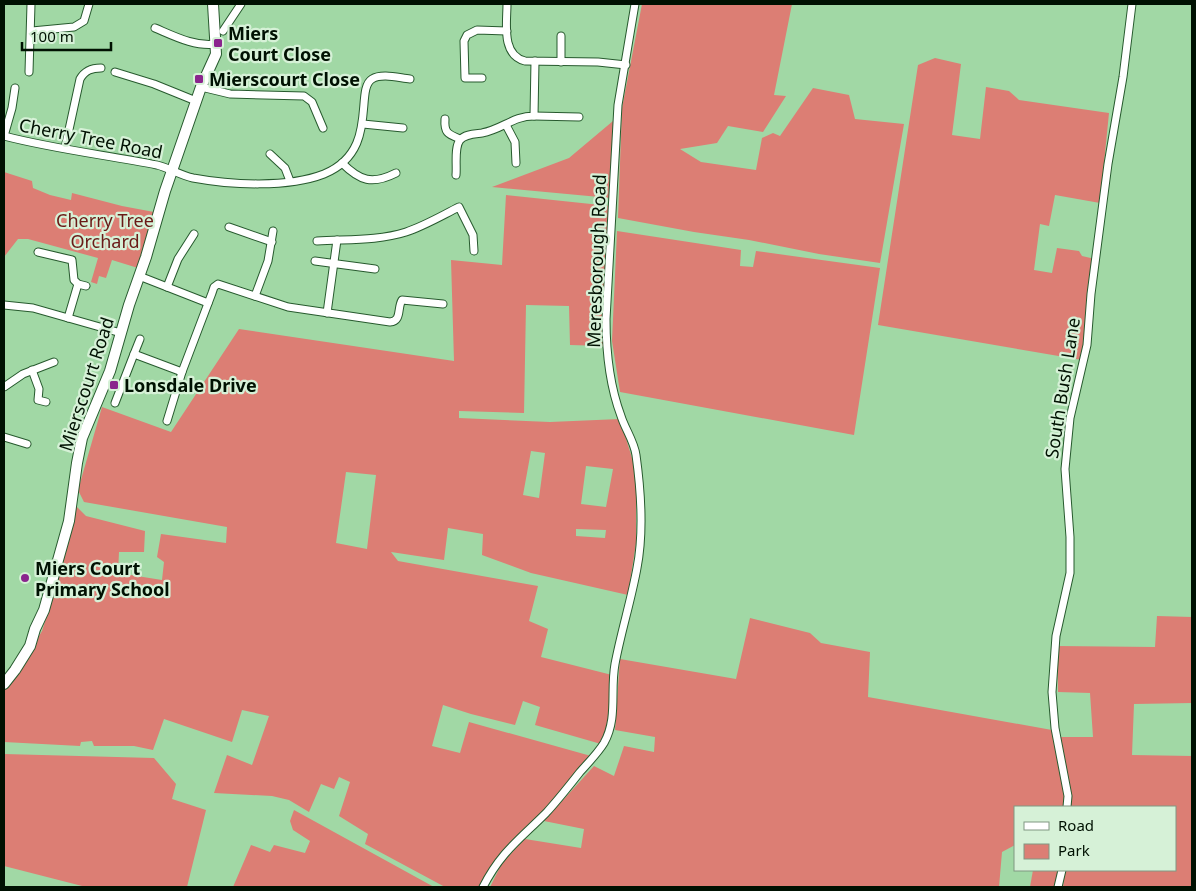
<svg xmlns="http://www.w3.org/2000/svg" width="1196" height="891" font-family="'Noto Sans',sans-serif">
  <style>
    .green { fill: #dc7e74; fill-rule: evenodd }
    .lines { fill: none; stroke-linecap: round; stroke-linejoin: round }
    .street-casing { stroke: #275a2e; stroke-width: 9 }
    .secondary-casing { stroke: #275a2e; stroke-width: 12 }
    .street { stroke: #fff; stroke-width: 7 }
    .secondary { stroke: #fff; stroke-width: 10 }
    .poi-dot { fill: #8a258d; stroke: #d6f1d7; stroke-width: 2 }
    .labels { text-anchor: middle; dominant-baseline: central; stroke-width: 4.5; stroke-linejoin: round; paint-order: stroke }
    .poi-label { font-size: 18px; font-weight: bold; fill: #001102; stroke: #d6f1d7; text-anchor: start }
    .street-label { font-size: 18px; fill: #001102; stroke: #d6f1d7 }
    .park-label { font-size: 18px; fill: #6a1a17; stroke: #d6f1d7 }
  </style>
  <rect width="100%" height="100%" fill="#a1d8a5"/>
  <g class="green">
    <polygon points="642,4 792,4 774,95 786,96 763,132 728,126 717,143 680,149 701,162 756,170 762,138 773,133 780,136 813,88 849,95 855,119 904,124 880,263 819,254 749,240 694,232 618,218 622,108"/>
    <polygon points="935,58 961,64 952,135 980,139 986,87 1009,91 1019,100 1109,113 1100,203 1055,195 1049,226 1040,224 1034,270 1052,273 1057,248 1079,251 1082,256 1095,259 1082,360 878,325 918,65"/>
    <polygon points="613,121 610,198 492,187 569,158"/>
    <polygon points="4,172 32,181 33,188 50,195 71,200 72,193 122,206 154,212 138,268 112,260 106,278 99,276 97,284 91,282 98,258 28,239 18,239 4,257"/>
    <path d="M506,195L610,206L604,346L570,345L569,306L526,305L524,413L459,411V418L550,422L620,419L636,471V543L628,595L531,573L482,555L483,534L448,528L444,560L391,552L398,561L538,586L529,621L548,629L541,657L612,675L609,724L601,744L535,725L540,707L523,701L515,725L471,714L443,705L432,746L460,753L469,722L591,756L537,819L501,852L480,887H445L365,844L368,834L339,816L350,782L339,777L334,789L321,784L309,812L289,800L272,796L214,793L227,755L252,765L269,716L242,710L232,742L164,719L153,750L134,746H94L92,741L81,742L80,746L4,742V690L14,678L42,631L62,568L76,506L86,516L145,531L144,552H119L118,573L162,580L164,562L157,557L161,534L226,543L227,527L84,502L78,490L102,407L171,432L239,329L454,361L451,260L502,265ZM591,316H596V321L599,322L601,330H591ZM531,451L545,453L539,498L523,495ZM586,466L613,469L606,507L581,504ZM346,472L376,475L367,549L336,543ZM576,529L606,530L605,538L576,536Z"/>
    <polygon points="617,231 741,250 740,266 753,267 756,251 880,268 854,435 620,392 612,341"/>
    <polygon points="1157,616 1192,617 1192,703 1134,704 1132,755 1192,756 1192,887 1063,887 1065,870 1175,870 1175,807 1069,807 1058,737 1093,737 1090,693 1058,692 1057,646 1155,647"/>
    <polygon points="750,618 810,633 821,643 870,652 868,697 1052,730 1065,796 1064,807 1015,807 1015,845 1002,852 999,887 490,887 502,863 525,839 581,848 584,829 544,821 594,766 614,776 624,746 654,752 655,737 615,730 620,659 736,679"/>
    <polygon points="4,754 154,758 176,784 172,799 206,810 187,887 86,887 4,866"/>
    <polygon points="294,810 434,887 233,887 251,845 270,852 274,845 305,853 310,841 293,830 290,821"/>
    <polygon points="1033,870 1060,870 1056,887 1030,887"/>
  </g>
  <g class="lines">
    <g class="street-casing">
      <g id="street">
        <path d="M507,4C507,23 501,55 525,61L598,62L626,65"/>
        <path d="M155,28C174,36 195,47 216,44"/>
        <polyline points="32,31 74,27 84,21 89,4"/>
        <polyline points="223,31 241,4"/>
        <polyline points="561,36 561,62"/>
        <polyline points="29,72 31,4"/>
        <polyline points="115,72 154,84 196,101"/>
        <polyline points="482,78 465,78 464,41 467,35 477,30 507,31"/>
        <polyline points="201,87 230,94 304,96 312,102 323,128"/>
        <polyline points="534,116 579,117"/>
        <path d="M445,119C444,133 448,134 460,139"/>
        <polyline points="363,124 403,128"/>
        <polyline points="506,125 515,142 516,163"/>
        <path d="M4,136C54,149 106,155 157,165C169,168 180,175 193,178C231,185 288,188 324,174C380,151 354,90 372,79C382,73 399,78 410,79"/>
        <polyline points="4,136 12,108 15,88"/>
        <path d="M65,148L80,79C85,70 92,68 101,68"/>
        <polyline points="270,154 285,168 290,181"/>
        <path d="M342,163C360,181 372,185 396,173"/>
        <path d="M456,175C457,166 454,147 460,140C465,134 475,134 482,133C503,129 513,116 534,116L535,61"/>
        <polyline points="229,227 272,242"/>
        <path d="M317,241C346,239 378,241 406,232C424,226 441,216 459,207L473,235L474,251"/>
        <polyline points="38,252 72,260 74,280 78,284 86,286"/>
        <polyline points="315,261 375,269"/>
        <polyline points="139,276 208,303"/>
        <polyline points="167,287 178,259 194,234"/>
        <polyline points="255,296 268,261 273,231"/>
        <polyline points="4,305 33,308 121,333"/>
        <polyline points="327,313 337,240"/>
        <polyline points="68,318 78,284"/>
        <polyline points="134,354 140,339"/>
        <polyline points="32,370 39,389 38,400 46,402"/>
        <polyline points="4,387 23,374 54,362"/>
        <polyline points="115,403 134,354 182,372"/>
        <path d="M167,421L182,372L212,293L214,287L218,284L288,307L390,322C402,321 397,308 402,300L443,304"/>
        <polyline points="4,437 27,444"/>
        <polyline points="1067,807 1068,796 1055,728 1052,692 1056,636 1070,573 1070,537 1065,469 1070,418 1087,345 1091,294 1108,164 1123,77 1132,4"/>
        <path d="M483,887C501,852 519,840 546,813C558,800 569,786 580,772C588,763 598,753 604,743C618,718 610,691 615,664C621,632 631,601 637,568C644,532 641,491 636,455C634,441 625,429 621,416C609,384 606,353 606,319L618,105L635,4"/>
        <polyline points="1058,887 1062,870"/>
      </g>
    </g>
    <g class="secondary-casing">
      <polyline id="secondary" points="4,684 15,670 30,646 35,629 44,610 69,521 77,463 82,438 110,371 129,305 146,257 165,191 201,87 216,54 213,4"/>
    </g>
    <use href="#street" class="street"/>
    <use href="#secondary" class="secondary"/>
  </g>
  <g class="poi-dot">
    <rect x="213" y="38" width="10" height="10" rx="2.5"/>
    <rect x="194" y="74" width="10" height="10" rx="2.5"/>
    <rect x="109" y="380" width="10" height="10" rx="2.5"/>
    <circle cx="25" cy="578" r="5"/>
  </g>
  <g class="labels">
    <g class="poi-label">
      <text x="228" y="33">Miers<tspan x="228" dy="21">Court Close</tspan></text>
      <text x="209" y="79">Mierscourt Close</text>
      <text x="124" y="385">Lonsdale Drive</text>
      <text x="35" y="568">Miers Court<tspan x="35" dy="21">Primary School</tspan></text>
    </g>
    <g class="street-label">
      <text transform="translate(91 138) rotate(11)">Cherry Tree Road</text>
      <text transform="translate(596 261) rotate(-88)">Meresborough Road</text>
      <text transform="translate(86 384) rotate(-72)">Mierscourt Road</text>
      <text transform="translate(1062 388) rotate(-81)">South Bush Lane</text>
    </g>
    <g class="park-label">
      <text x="105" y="220">Cherry Tree<tspan x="105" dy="21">Orchard</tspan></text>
    </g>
  </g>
  <rect width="1196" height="891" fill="none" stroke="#001102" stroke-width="10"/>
  <rect x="1014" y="806" width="162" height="65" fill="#d6f1d7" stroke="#809782"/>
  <rect x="1024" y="822" width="25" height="8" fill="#ffffff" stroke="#809782"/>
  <text x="1058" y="831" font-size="15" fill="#001102">Road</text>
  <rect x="1024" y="844" width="25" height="15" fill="#dc7e74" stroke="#809782"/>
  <text x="1058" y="856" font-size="15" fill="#001102">Park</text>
  <path d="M22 42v8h89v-8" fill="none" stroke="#001102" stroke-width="2.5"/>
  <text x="30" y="42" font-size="15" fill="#001102" stroke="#d6f1d7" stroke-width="4" paint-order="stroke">100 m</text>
</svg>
